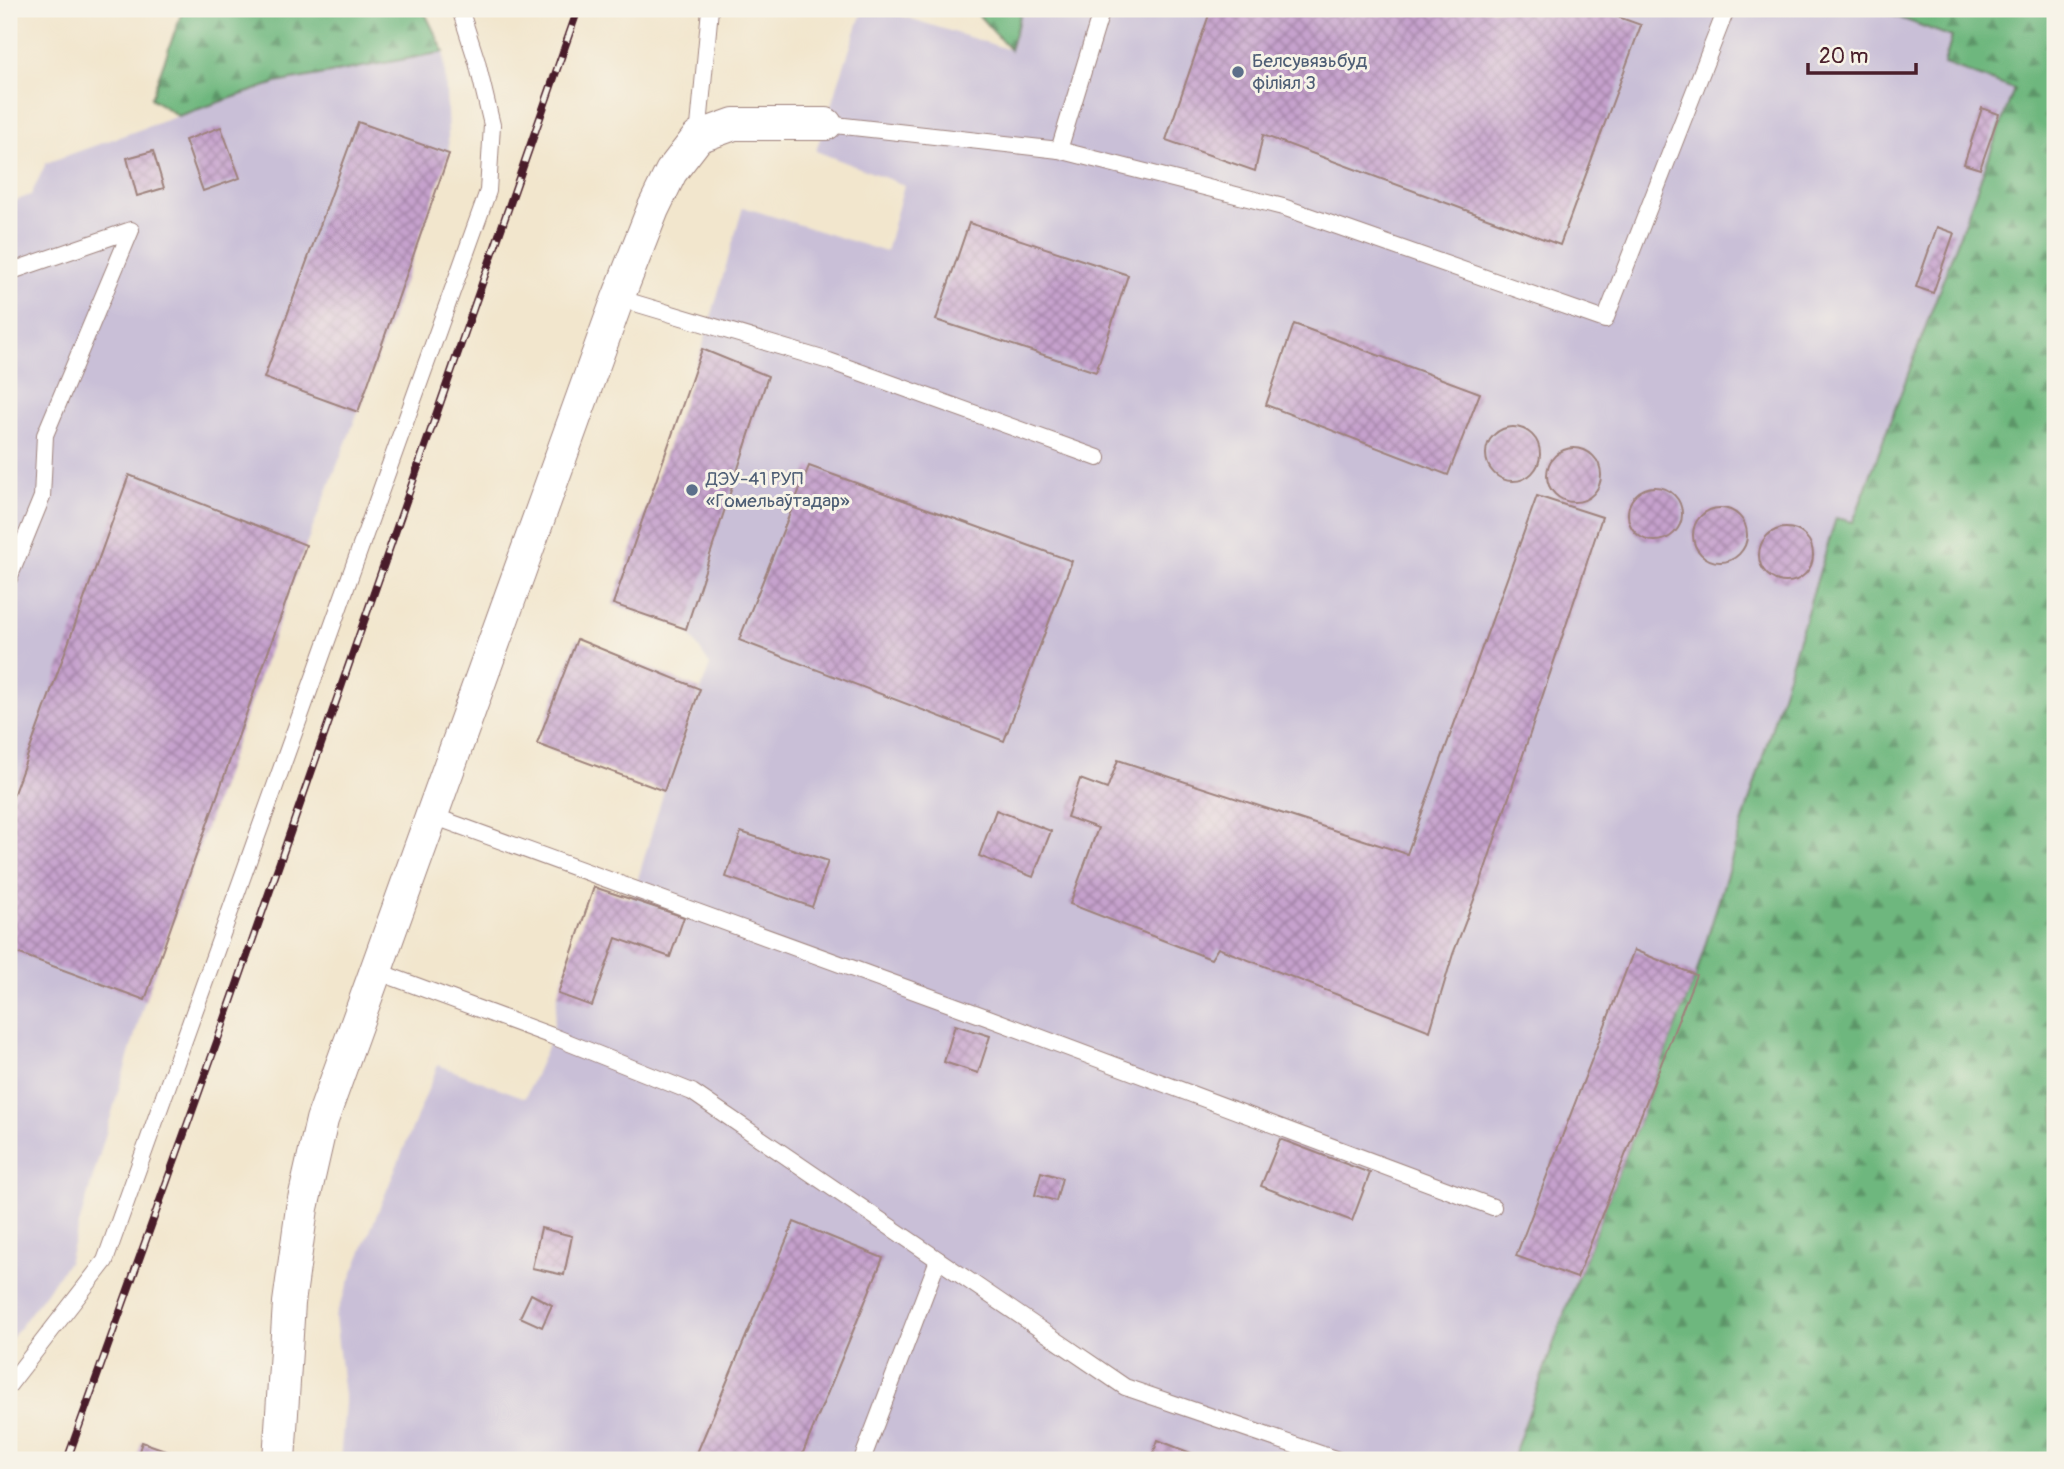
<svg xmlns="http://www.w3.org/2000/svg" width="2064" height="1469" font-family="Pangolin,sans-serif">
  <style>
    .industrial { fill: #c9bfd7 }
    .forest { fill: url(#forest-firs); stroke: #5c6b54; stroke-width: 2 }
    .building { fill: url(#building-cross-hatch) }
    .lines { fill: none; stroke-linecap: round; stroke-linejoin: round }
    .service-casing { stroke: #9e827c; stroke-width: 18 }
    .minor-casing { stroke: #9e827c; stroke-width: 34 }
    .service { stroke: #fff; stroke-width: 16 }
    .minor { stroke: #fff; stroke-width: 32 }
    .rail-casing { stroke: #4a1f2b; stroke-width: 8 }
    .rail { stroke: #f7f3e8; stroke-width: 5; stroke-dasharray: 16; stroke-linecap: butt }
    .service-dot { fill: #5c6f8a; stroke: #f7f3e8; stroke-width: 2.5 }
    .labels { text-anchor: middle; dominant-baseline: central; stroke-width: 6; stroke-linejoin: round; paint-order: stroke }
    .service-label { font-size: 19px; fill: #4e5e75; stroke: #f7f3e8; text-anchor: start }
  </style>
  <defs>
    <pattern id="forest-firs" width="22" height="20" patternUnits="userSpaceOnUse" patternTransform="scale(1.75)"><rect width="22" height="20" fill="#6eb77e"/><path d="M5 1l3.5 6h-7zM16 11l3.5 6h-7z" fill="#5c9467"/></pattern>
    <pattern id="building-cross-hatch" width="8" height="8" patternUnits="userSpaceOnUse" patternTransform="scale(1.75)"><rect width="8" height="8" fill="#c6a2cd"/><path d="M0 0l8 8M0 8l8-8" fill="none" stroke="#a383a7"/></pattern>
  </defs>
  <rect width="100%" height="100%" fill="#f7f3e8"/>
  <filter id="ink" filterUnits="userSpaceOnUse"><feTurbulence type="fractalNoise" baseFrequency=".0143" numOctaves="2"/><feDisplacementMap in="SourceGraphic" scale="14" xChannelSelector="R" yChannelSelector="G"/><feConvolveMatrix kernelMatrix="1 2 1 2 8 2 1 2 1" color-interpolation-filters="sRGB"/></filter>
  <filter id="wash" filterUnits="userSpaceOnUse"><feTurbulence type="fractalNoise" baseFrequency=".00686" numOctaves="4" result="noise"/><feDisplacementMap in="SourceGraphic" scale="28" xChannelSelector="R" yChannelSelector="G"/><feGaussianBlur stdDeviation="1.57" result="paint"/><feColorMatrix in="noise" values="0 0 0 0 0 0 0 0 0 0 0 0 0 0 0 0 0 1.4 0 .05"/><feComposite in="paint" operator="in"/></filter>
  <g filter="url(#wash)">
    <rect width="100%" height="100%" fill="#f2e6cd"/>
    <g class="industrial">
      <polygon points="863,9 880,9 1010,50 1022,9 1876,9 1952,37 1944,64 2014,89 1853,523 1836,518 1696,975 1577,1278 1512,1460 340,1460 345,1404 335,1317 438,1065 525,1098 552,1036 558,994 594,887 632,899 664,791 710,665 686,629 613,604 702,349 743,207 886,252 904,185 816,151"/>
      <polygon points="444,52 449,154 358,412 306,545 145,1000 68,1262 9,1342 9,203 31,195 46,163 178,116 276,83"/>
    </g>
    <g class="forest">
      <polygon points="183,9 423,9 444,52 276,83 178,116 151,98"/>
      <polygon points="973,9 1022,9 1010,50"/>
      <polygon points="1876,9 2055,9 2055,1460 1512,1460 1577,1278 1696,975 1836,518 1853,522 2014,89 1944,64 1952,37"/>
    </g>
    <g id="blocks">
      <g class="building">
        <polygon points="1211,9 1596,9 1641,25 1560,245 1263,135 1255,171 1166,140"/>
        <polygon points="1982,108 1999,114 1980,169 1964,164"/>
        <polygon points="358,122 449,154 358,412 264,378"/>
        <polygon points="221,127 240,178 203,191 185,140"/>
        <polygon points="153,151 164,188 137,196 127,158"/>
        <polygon points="969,223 1128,275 1096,372 936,320"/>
        <polygon points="1937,227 1954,233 1933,293 1916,287"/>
        <polygon points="1294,324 1480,393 1448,475 1266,405"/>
        <polygon points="702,349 768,376 686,629 613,604"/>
        <circle cx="1513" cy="454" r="27"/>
        <circle cx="1574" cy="475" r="27"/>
        <polygon points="809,466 1072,561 1004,741 739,640"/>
        <polygon points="129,475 306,545 145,1000 9,950 9,807"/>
        <circle cx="1655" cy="514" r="27"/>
        <polygon points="1537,496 1602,517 1480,884 1453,954 1430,1031 1218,948 1211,959 1070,904 1098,828 1067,817 1080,779 1107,789 1118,760 1407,854"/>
        <circle cx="1720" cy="535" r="27"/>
        <circle cx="1786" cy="555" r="27"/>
        <polygon points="577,639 700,689 664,791 537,744"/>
        <polygon points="996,810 1051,831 1033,877 979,856"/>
        <polygon points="741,832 828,861 812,907 726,877"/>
        <polygon points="594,887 684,917 670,957 616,938 592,1006 558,994"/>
        <polygon points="1634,950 1696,975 1577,1278 1516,1256"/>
        <polygon points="955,1025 990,1036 978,1073 944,1062"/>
        <polygon points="1280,1139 1370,1173 1352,1221 1261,1186"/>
        <polygon points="1041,1172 1062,1178 1056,1201 1035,1195"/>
        <polygon points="794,1222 883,1258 800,1460 694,1460"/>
        <polygon points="541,1228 572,1236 564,1275 532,1268"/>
        <polygon points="531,1294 552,1305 542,1327 520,1317"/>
        <polygon points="1158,1440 1208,1460 1151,1460"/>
        <polygon points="142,1442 194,1460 136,1460"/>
      </g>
    </g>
  </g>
  <g filter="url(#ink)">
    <use href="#blocks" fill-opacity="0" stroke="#9e827c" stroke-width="2"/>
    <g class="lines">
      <g class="service-casing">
        <g id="service">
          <polyline points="826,124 1059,150 1283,207 1605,320 1726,10 1723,9"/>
          <polyline points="698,137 710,9"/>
          <polyline points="1059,150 1102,9"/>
          <polyline points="9,272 131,230 45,435 42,497 9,578"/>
          <polyline points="618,298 829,361 1098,458"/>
          <polyline points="433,816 986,1017 1493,1207"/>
          <polyline points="376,971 552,1036 692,1092 1125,1387 1338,1460"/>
          <polyline points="9,1385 105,1261 488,191 492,125 477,62 460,9"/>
          <polyline points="862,1460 938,1260"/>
        </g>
      </g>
      <g class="minor-casing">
        <polyline id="minor" points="279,1460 289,1303 302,1208 322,1120 618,298 653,209 671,172 698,137 734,124 826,124"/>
      </g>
      <use href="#service" class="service"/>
      <use href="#minor" class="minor"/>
      <g class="rail-casing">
        <polyline id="rail" points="67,1460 218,1039 578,9"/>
      </g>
      <use href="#rail" class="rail"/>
    </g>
  </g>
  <g class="service-dot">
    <circle cx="1238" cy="72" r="7"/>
    <circle cx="692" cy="490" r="7"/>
  </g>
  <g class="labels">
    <g class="service-label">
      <text x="1252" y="61">Белсувязьбуд<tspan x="1252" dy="22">філіял 3</tspan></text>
      <text x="706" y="479">ДЭУ-41 РУП<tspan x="706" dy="22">«Гомельаўтадар»</tspan></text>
    </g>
  </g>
  <rect width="2064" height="1469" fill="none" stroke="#f7f3e8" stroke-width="35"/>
  <path d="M1808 63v10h108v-10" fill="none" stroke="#4a1f2b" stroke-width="3.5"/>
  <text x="1819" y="63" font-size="21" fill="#4a1f2b" stroke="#f7f3e8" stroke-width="5" paint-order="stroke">20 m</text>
</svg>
